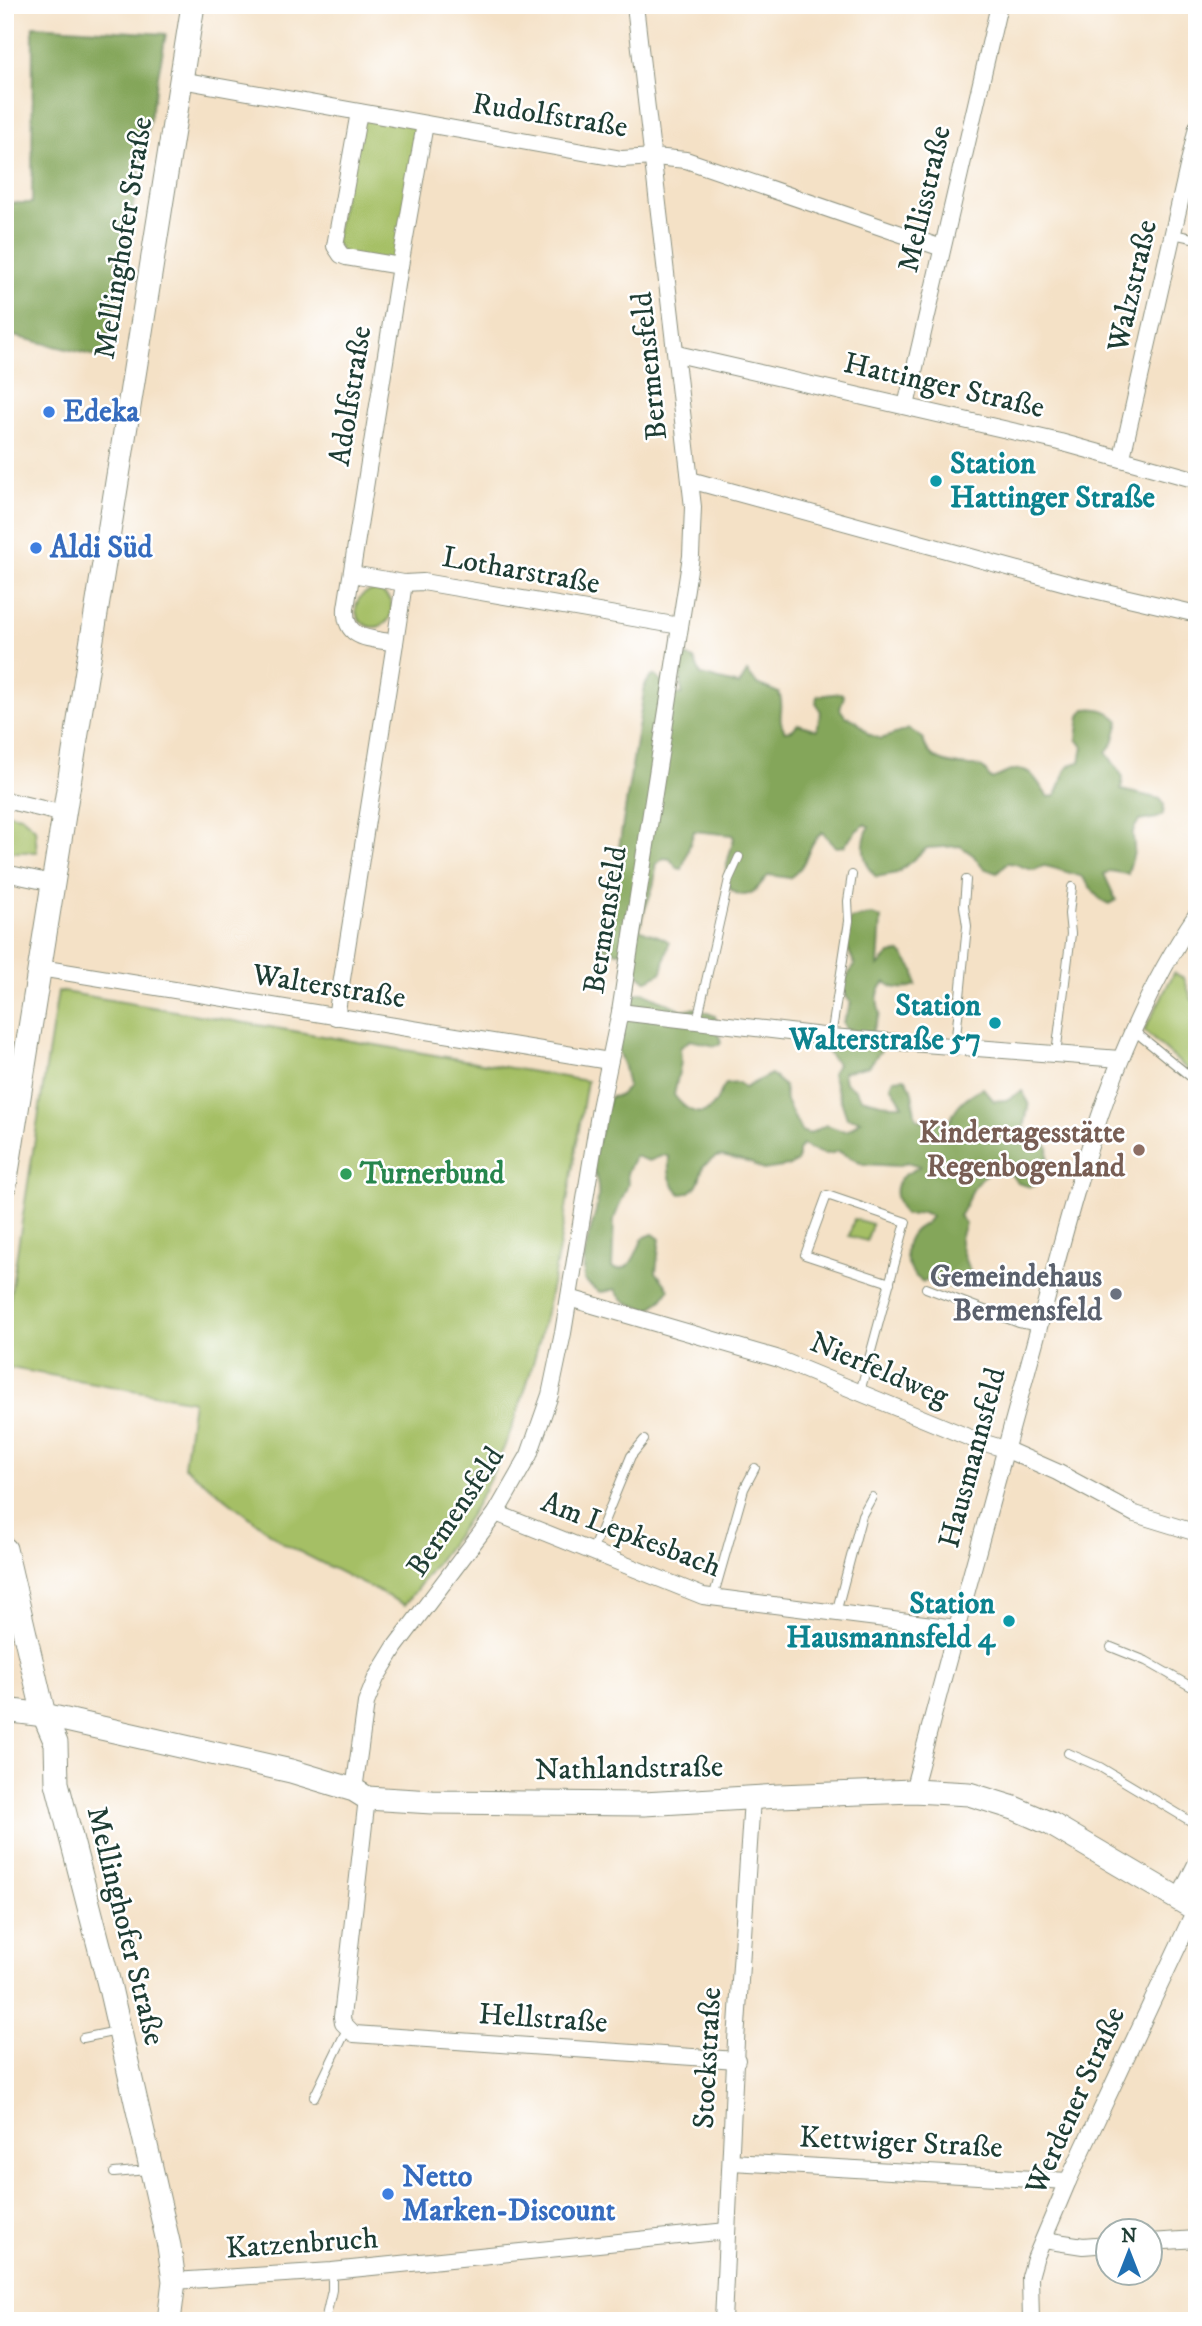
<svg xmlns="http://www.w3.org/2000/svg" width="1202" height="2326" font-family="'IM FELL DW Pica',serif">
  <style>
    .green { fill: #a5bf65; stroke: #627e4c; stroke-width: 2 }
    .forest { fill: #84a65a; stroke: #527247; stroke-width: 2 }
    .lines { fill: none; stroke-linecap: round; stroke-linejoin: round }
    .lane-casing { stroke: #8a8f7d; stroke-width: 10 }
    .street-casing { stroke: #8a8f7d; stroke-width: 18 }
    .secondary-casing { stroke: #8a8f7d; stroke-width: 25 }
    .lane { stroke: #fff; stroke-width: 8 }
    .street { stroke: #fff; stroke-width: 16 }
    .secondary { stroke: #fff; stroke-width: 23 }
    .shop-dot { fill: #3f7fe0; stroke: #fff; stroke-width: 2.5 }
    .culture-dot { fill: #0f9aa8; stroke: #fff; stroke-width: 2.5 }
    .education-dot { fill: #8d6e63; stroke: #fff; stroke-width: 2.5 }
    .leisure-dot { fill: #2e9e5b; stroke: #fff; stroke-width: 2.5 }
    .worship-dot { fill: #6b7280; stroke: #fff; stroke-width: 2.5 }
    .labels { text-anchor: middle; dominant-baseline: central; stroke-width: 5; stroke-linejoin: round; paint-order: stroke }
    .street-label { font-size: 30px; fill: #1f3d34; stroke: #fff }
    .shop-label { font-size: 30px; font-weight: bold; fill: #366cbe; stroke: #fff; text-anchor: start }
    .culture-label { font-size: 30px; font-weight: bold; fill: #0d838f; stroke: #fff; text-anchor: end }
    .education-label { font-size: 30px; font-weight: bold; fill: #785e54; stroke: #fff; text-anchor: end }
    .leisure-label { font-size: 30px; font-weight: bold; fill: #27864d; stroke: #fff; text-anchor: start }
    .worship-label { font-size: 30px; font-weight: bold; fill: #5b616d; stroke: #fff; text-anchor: end }
  </style>
  <rect width="100%" height="100%" fill="#fff"/>
  <filter id="ink" filterUnits="userSpaceOnUse"><feTurbulence type="fractalNoise" baseFrequency=".0143" numOctaves="2"/><feDisplacementMap in="SourceGraphic" scale="14" xChannelSelector="R" yChannelSelector="G"/><feConvolveMatrix kernelMatrix="1 2 1 2 8 2 1 2 1" color-interpolation-filters="sRGB"/></filter>
  <filter id="wash" filterUnits="userSpaceOnUse"><feTurbulence type="fractalNoise" baseFrequency=".00686" numOctaves="4" result="noise"/><feDisplacementMap in="SourceGraphic" scale="28" xChannelSelector="R" yChannelSelector="G"/><feGaussianBlur stdDeviation="1.57" result="paint"/><feColorMatrix in="noise" values="0 0 0 0 0 0 0 0 0 0 0 0 0 0 0 0 0 1.4 0 .05"/><feComposite in="paint" operator="in"/></filter>
  <g filter="url(#wash)">
    <rect width="100%" height="100%" fill="#f4e1c6"/>
    <g class="green">
      <polygon points="359,112 425,124 400,266 346,257 335,242"/>
      <circle cx="374" cy="609" r="18"/>
      <polygon points="5,813 21,816 35,828 37,852 5,852"/>
      <polygon points="1174,973 1184,978 1192,1000 1197,1001 1197,1078 1144,1031"/>
      <path d="M58,991L587,1081C562,1224 547,1383 473,1510C453,1543 427,1574 405,1605L284,1544L184,1466L193,1401L5,1367V1330Z"/>
      <polygon points="854,1219 872,1224 867,1241 849,1236"/>
    </g>
    <g class="forest">
      <polygon points="33,26 166,34 104,358 5,334 5,203 32,203"/>
      <path d="M686,656L694,659L701,675L739,685L747,672L757,684L779,693C786,709 775,716 785,731L792,730L798,724L817,730L821,712L816,703L817,696L841,693L844,696L840,709L845,716L857,721L868,734L881,739L909,729L923,738C926,760 947,764 967,766C973,766 980,765 984,769C987,772 988,776 990,779C999,778 1003,773 1011,771C1032,764 1037,783 1048,797L1055,796C1065,783 1059,765 1080,762L1083,747L1077,739L1080,716L1085,709C1099,707 1109,710 1119,721L1113,743L1106,752L1123,777L1121,790L1161,799L1164,805L1163,814L1157,818L1139,821C1128,836 1135,835 1134,850C1134,858 1129,865 1128,874L1110,871L1104,874L1116,900L1109,904C1095,899 1092,887 1082,877C1080,876 1048,866 1044,866C1041,866 1037,870 1034,870C1024,869 1016,862 1007,863L997,873L983,868L973,855L960,846L927,848L897,873L876,877C863,863 860,845 869,827L865,824L856,831L844,846L836,847L822,832C804,848 811,864 789,878L769,875C763,880 760,887 754,891C750,895 743,896 738,894C716,885 730,855 734,838L732,835L694,831L682,869L677,868L670,859L664,858L655,865C658,888 642,907 640,929C650,935 661,935 669,942L662,972L646,981L638,974L635,952H617L603,947L645,685L650,678L655,675L675,695L682,694L680,672Z"/>
      <path d="M872,915L881,918L878,966L890,954L901,952L915,972L916,985C903,990 895,990 885,982C876,992 876,1001 880,1014L872,1031L882,1049L869,1066L843,1072L845,1083L855,1089L861,1098L889,1105H903L891,1086L894,1079L905,1078C915,1089 912,1105 916,1118L930,1124L951,1120C956,1103 968,1096 983,1088L994,1101L1006,1100L1022,1091L1029,1103L1024,1128L1048,1146C1049,1162 1047,1179 1031,1187L1017,1183L1011,1174C1004,1173 994,1171 988,1174C973,1180 968,1204 959,1216L965,1223C964,1228 960,1236 960,1240C960,1246 967,1268 971,1273C969,1286 965,1286 953,1289L931,1278L923,1282C906,1272 899,1247 914,1231C920,1225 927,1225 931,1216L923,1212L911,1215H904C898,1204 890,1190 901,1178C906,1173 915,1170 920,1166L907,1162L899,1166L862,1164L838,1151C826,1158 814,1151 802,1145L798,1151V1161L789,1166L763,1170L751,1163L722,1156L716,1157L703,1166C700,1179 697,1194 681,1194C669,1183 668,1173 669,1157L664,1155L649,1161L635,1156L627,1173L628,1184L614,1219L612,1268C631,1275 636,1252 643,1238L653,1234L660,1239L656,1272L669,1289L663,1298L650,1310C634,1305 622,1304 615,1289C596,1295 599,1292 584,1280C584,1271 583,1261 585,1252C591,1222 608,1194 591,1165L610,1097L619,1096L628,1087L624,1067L618,1051L629,996L643,992L682,1010L695,1008L715,1016L721,1043L715,1046L690,1040L680,1048L681,1062L674,1095C682,1106 697,1120 711,1108C717,1103 720,1091 726,1084L739,1083L744,1088L771,1074L784,1086L786,1101L801,1131L809,1134L826,1125C846,1131 845,1136 860,1120L847,1118L832,1074L837,1064L821,1044L848,1043L856,1048L863,1045L846,1029L843,1023L851,1003C836,984 844,982 855,965L844,940L850,919Z"/>
    </g>
  </g>
  <g filter="url(#ink)">
    <g class="lines">
      <g class="lane-casing">
        <g id="lane">
          <polyline points="1173,234 1197,239"/>
          <polyline points="697,1021 729,879 739,857"/>
          <polyline points="1133,1030 1197,1082"/>
          <polyline points="831,1037 849,921 848,901 852,875"/>
          <polyline points="955,1047 967,926 964,906 966,880"/>
          <polyline points="1056,1054 1071,934 1069,914 1072,887"/>
          <polyline points="926,1288 1019,1323 1039,1327"/>
          <polyline points="860,1392 906,1222 827,1195 805,1255 890,1283"/>
          <polyline points="592,1551 631,1456 644,1440"/>
          <polyline points="713,1598 744,1489 755,1468"/>
          <polyline points="836,1613 862,1515 872,1497"/>
          <polyline points="1111,1647 1146,1661 1197,1690"/>
          <polyline points="1068,1753 1100,1767 1197,1825"/>
          <polyline points="83,2038 117,2031"/>
          <polyline points="314,2097 347,2029"/>
          <polyline points="114,2173 148,2170"/>
          <polyline points="325,2321 332,2290 332,2271"/>
        </g>
      </g>
      <g class="street-casing">
        <g id="street">
          <polyline points="181,80 622,159 654,157 686,160 942,248"/>
          <polyline points="359,112 335,246 341,255 346,257 400,266"/>
          <polyline points="677,354 1060,442 1197,480"/>
          <polyline points="906,406 999,5"/>
          <polyline points="1122,457 1197,127"/>
          <polyline points="690,480 1077,586 1197,614"/>
          <polyline points="352,574 404,583 423,582 680,626"/>
          <polyline points="395,643 404,583"/>
          <polyline points="5,800 64,814"/>
          <polyline points="5,873 53,883"/>
          <polyline points="40,968 609,1061"/>
          <polyline points="620,1012 831,1037 1120,1059"/>
          <path d="M336,1017L395,643C371,638 344,641 346,608L400,266L425,124"/>
          <polyline points="569,1298 776,1358 975,1440 1005,1449 1057,1472 1135,1514 1197,1533"/>
          <polyline points="496,1513 703,1596 956,1628"/>
          <polyline points="354,1790 366,1703 376,1678 395,1647 496,1513 529,1455 550,1395 563,1333 600,1108 620,1012 691,556 693,507 635,5"/>
          <path d="M913,1791C954,1636 996,1481 1039,1327C1078,1184 1112,1038 1197,914"/>
          <polyline points="367,1798 342,2017 343,2023 354,2034 737,2060"/>
          <polyline points="1179,1898 1197,1862"/>
          <polyline points="731,2162 1068,2181"/>
          <polyline points="1044,2240 1083,2246 1108,2244"/>
          <polyline points="1150,2242 1197,2239"/>
          <polyline points="174,2281 332,2271 727,2231"/>
          <polyline points="723,2321 736,2041 752,1799"/>
          <polyline points="1031,2321 1030,2277 1035,2259 1068,2181 1195,1910"/>
        </g>
      </g>
      <g class="secondary-casing">
        <g id="secondary">
          <polyline points="5,1185 193,5"/>
          <polyline points="5,1549 44,1715 56,1743 57,1783 110,1988 169,2246 174,2281 169,2321"/>
          <polyline points="5,1710 44,1715 291,1771 354,1790 367,1798 432,1802 644,1804 779,1796 913,1791 969,1794 1014,1808 1051,1824 1197,1910"/>
        </g>
      </g>
      <use href="#lane" class="lane"/>
      <use href="#street" class="street"/>
      <use href="#secondary" class="secondary"/>
    </g>
  </g>
  <g class="shop-dot">
    <circle cx="49" cy="412" r="7"/>
    <circle cx="36" cy="548" r="7"/>
    <circle cx="388" cy="2194" r="7"/>
  </g>
  <g class="culture-dot">
    <circle cx="936" cy="481" r="7"/>
    <circle cx="995" cy="1023" r="7"/>
    <circle cx="1009" cy="1621" r="7"/>
  </g>
  <circle class="education-dot" cx="1139" cy="1150" r="7"/>
  <circle class="leisure-dot" cx="346" cy="1174" r="7"/>
  <circle class="worship-dot" cx="1116" cy="1294" r="7"/>
  <g class="labels">
    <g class="street-label">
      <text transform="translate(550 116) rotate(9)">Rudolfstraße</text>
      <text transform="translate(925 199) rotate(-77)">Mellisstraße</text>
      <text transform="translate(124 238) rotate(-81)">Mellinghofer Straße</text>
      <text transform="translate(1133 286) rotate(-77)">Walzstraße</text>
      <text transform="translate(650 366) rotate(-96)">Bermensfeld</text>
      <text transform="translate(944 386) rotate(13)">Hattinger Straße</text>
      <text transform="translate(351 396) rotate(-81)">Adolfstraße</text>
      <text transform="translate(521 571) rotate(10)">Lotharstraße</text>
      <text transform="translate(606 920) rotate(-81)">Bermensfeld</text>
      <text transform="translate(329 987) rotate(9)">Walterstraße</text>
      <text transform="translate(879 1370) rotate(23)">Nierfeldweg</text>
      <text transform="translate(973 1458) rotate(-75)">Hausmannsfeld</text>
      <text transform="translate(456 1512) rotate(-56)">Bermensfeld</text>
      <text transform="translate(631 1535) rotate(21)">Am Lepkesbach</text>
      <text transform="translate(629 1769) rotate(-1)">Nathlandstraße</text>
      <text transform="translate(125 1926) rotate(76)">Mellinghofer Straße</text>
      <text transform="translate(543 2019) rotate(4)">Hellstraße</text>
      <text transform="translate(708 2058) rotate(-87)">Stockstraße</text>
      <text transform="translate(1076 2101) rotate(-66)">Werdener Straße</text>
      <text transform="translate(901 2143) rotate(3)">Kettwiger Straße</text>
      <text transform="translate(302 2244) rotate(-4)">Katzenbruch</text>
    </g>
    <g class="shop-label">
      <text x="63" y="412">Edeka</text>
      <text x="50" y="548">Aldi Süd</text>
      <text x="402" y="2177">Netto<tspan x="402" dy="34">Marken-Discount</tspan></text>
    </g>
    <g class="culture-label">
      <text x="950" y="464" text-anchor="start">Station<tspan x="950" dy="34">Hattinger Straße</tspan></text>
      <text x="981" y="1006">Station<tspan x="981" dy="34">Walterstraße 57</tspan></text>
      <text x="995" y="1604">Station<tspan x="995" dy="34">Hausmannsfeld 4</tspan></text>
    </g>
    <g class="education-label">
      <text x="1125" y="1133">Kindertagesstätte<tspan x="1125" dy="34">Regenbogenland</tspan></text>
    </g>
    <g class="leisure-label">
      <text x="360" y="1174">Turnerbund</text>
    </g>
    <g class="worship-label">
      <text x="1102" y="1277">Gemeindehaus<tspan x="1102" dy="34">Bermensfeld</tspan></text>
    </g>
  </g>
  <rect width="1202" height="2326" fill="none" stroke="#fff" stroke-width="28"/>
  <g transform="translate(1129 2252)"><circle r="33" fill="#ffffff" stroke="#a5b1ae" stroke-width="2"/>
  <path d="M0-5L12 26L0 18L-12 26Z" fill="#1f6fb2"/>
  <text y="-10" font-size="19" font-weight="bold" text-anchor="middle" fill="#1f3d34">N</text>
  </g>
</svg>
